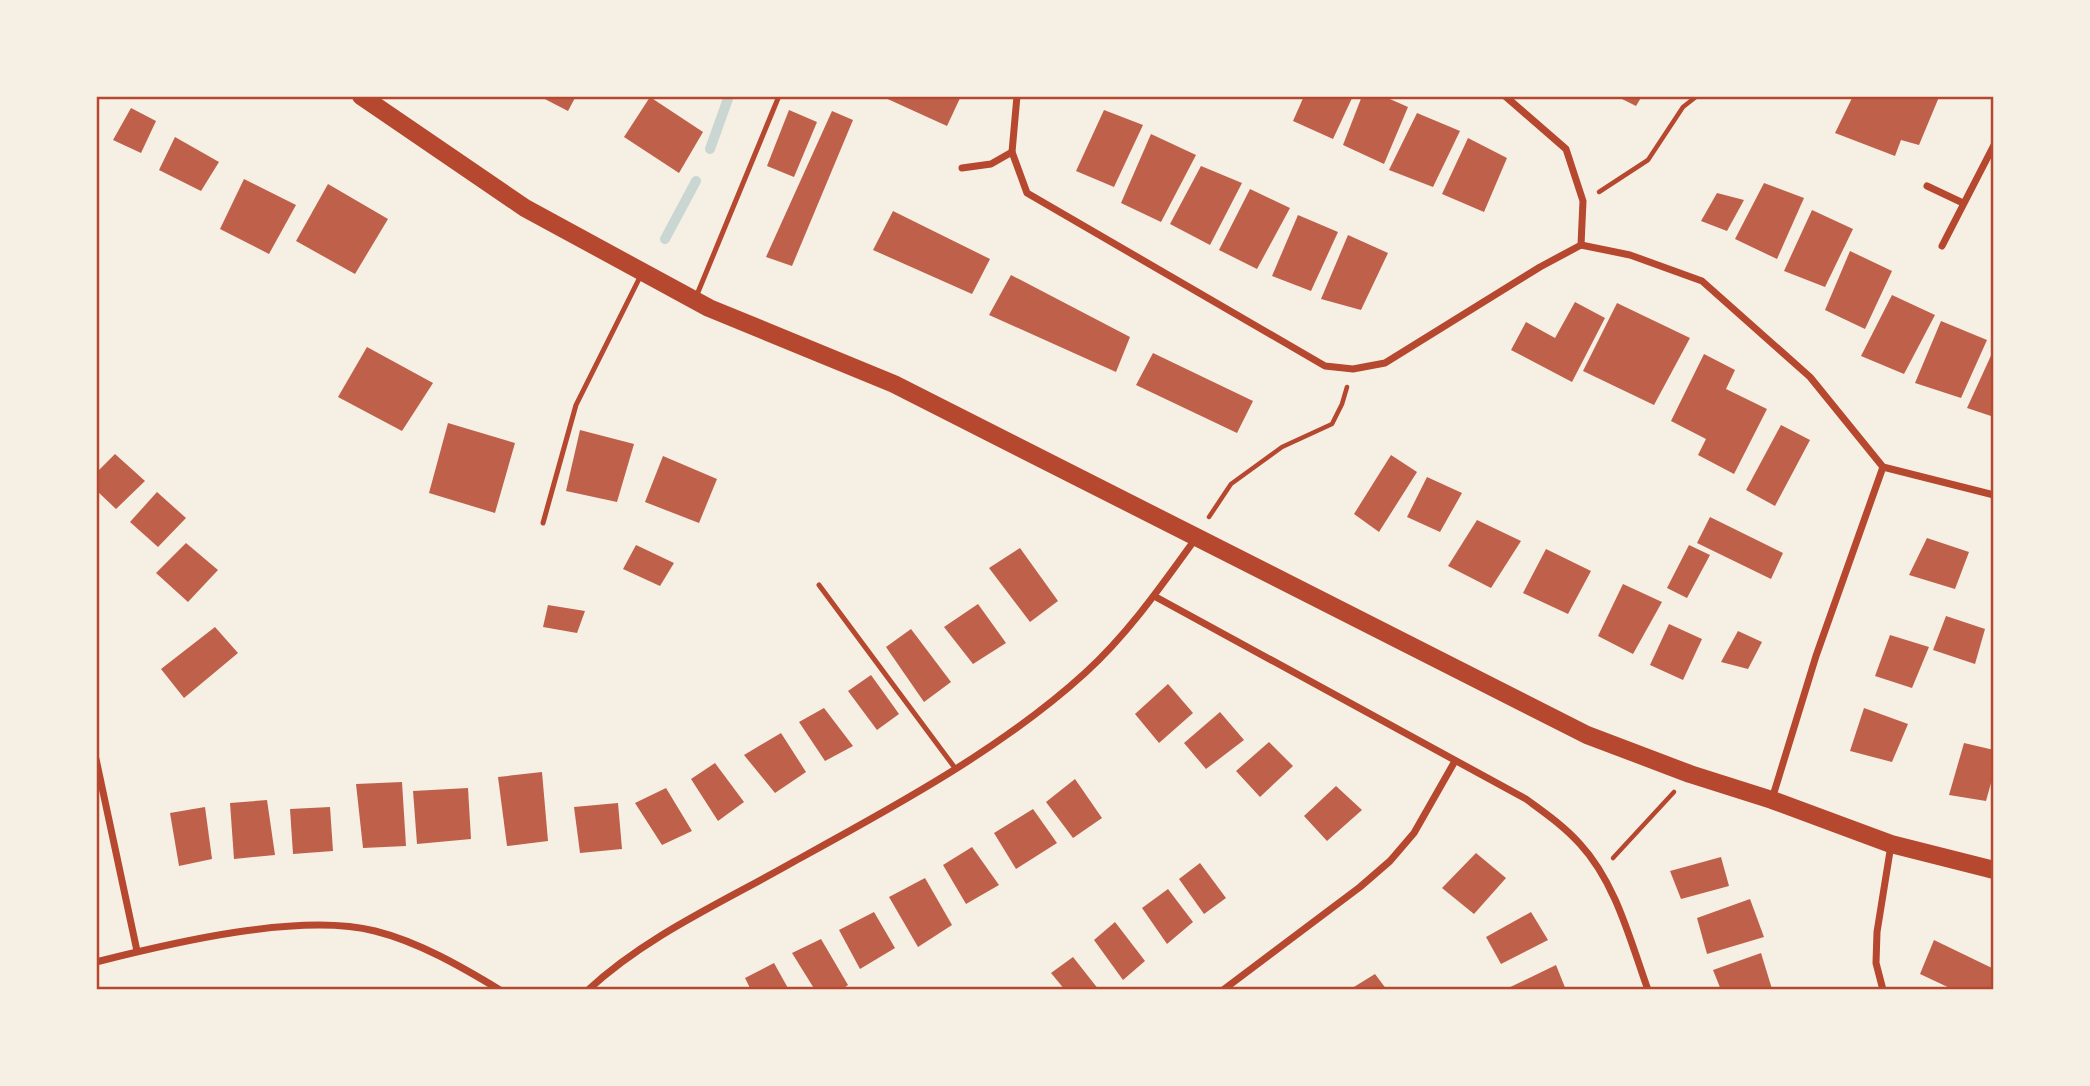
<svg xmlns="http://www.w3.org/2000/svg" width="2090" height="1086" font-family="'Roboto Condensed',sans-serif">
  <style>
    .lines { fill: none; stroke-linecap: round; stroke-linejoin: round }
    .stream { stroke: #c9d6d2; stroke-width: 10 }
    .building { fill: #bf614a }
    .path { stroke: #b5482f; stroke-width: 4.5 }
    .service { stroke: #b5482f; stroke-width: 5 }
    .minor { stroke: #b5482f; stroke-width: 7 }
    .primary { stroke: #b5482f; stroke-width: 18 }
    .neatline { fill: none; stroke: #b5482f; stroke-width: 2.5 }
  </style>
  <rect width="100%" height="100%" fill="#f6efe4"/>
  <g class="lines">
    <g class="stream">
      <polyline points="710,149 729,96"/>
      <polyline points="665,239 696,181"/>
    </g>
  </g>
  <g class="building">
    <polygon points="539,96 576,96 568,111"/>
    <polygon points="881,96 961,96 947,126"/>
    <polygon points="1304,96 1353,96 1333,139 1293,121"/>
    <polygon points="1362,96 1383,96 1408,107 1384,164 1343,145"/>
    <polygon points="1616,96 1642,96 1636,106"/>
    <polygon points="1853,96 1936,96 1939,97 1919,145 1901,140 1895,156 1835,133"/>
    <polygon points="650,97 703,132 679,173 624,137"/>
    <polygon points="131,108 156,121 141,153 113,140"/>
    <polygon points="789,110 817,122 794,177 767,166"/>
    <polygon points="1104,110 1143,125 1114,187 1076,171"/>
    <polygon points="832,111 853,120 792,266 766,257"/>
    <polygon points="1417,113 1460,131 1433,187 1389,170"/>
    <polygon points="1151,134 1196,155 1161,222 1121,203"/>
    <polygon points="175,137 219,162 201,191 159,170"/>
    <polygon points="1468,138 1507,158 1484,212 1442,194"/>
    <polygon points="1201,166 1242,183 1210,245 1170,224"/>
    <polygon points="244,179 296,205 269,254 220,229"/>
    <polygon points="1764,183 1804,198 1777,259 1735,239"/>
    <polygon points="328,184 388,219 355,274 296,241"/>
    <polygon points="1250,189 1290,208 1257,269 1219,250"/>
    <polygon points="1717,193 1744,200 1727,231 1701,221"/>
    <polygon points="1812,210 1853,229 1825,287 1784,271"/>
    <polygon points="893,211 990,259 972,294 873,250"/>
    <polygon points="1298,215 1338,232 1311,291 1272,276"/>
    <polygon points="1348,235 1388,253 1361,310 1321,299"/>
    <polygon points="1850,251 1892,271 1865,329 1825,310"/>
    <polygon points="1011,275 1130,337 1116,372 989,315"/>
    <polygon points="1892,295 1935,315 1904,374 1861,356"/>
    <polygon points="1575,302 1605,318 1572,382 1511,350 1526,322 1555,338"/>
    <polygon points="1617,303 1690,338 1654,405 1583,371"/>
    <polygon points="1941,321 1987,340 1961,398 1915,383"/>
    <polygon points="367,347 433,383 402,431 338,397"/>
    <polygon points="1994,349 1994,417 1967,408"/>
    <polygon points="1153,353 1253,401 1237,433 1136,385"/>
    <polygon points="1704,354 1735,370 1726,389 1767,409 1734,474 1698,455 1706,439 1671,421"/>
    <polygon points="448,423 515,443 495,513 429,493"/>
    <polygon points="1781,425 1810,440 1775,506 1746,490"/>
    <polygon points="580,430 634,444 617,502 566,491"/>
    <polygon points="115,454 145,481 116,509 96,490 96,473"/>
    <polygon points="1391,455 1417,472 1379,532 1354,514"/>
    <polygon points="663,456 717,479 699,523 645,502"/>
    <polygon points="1427,477 1462,493 1440,532 1407,517"/>
    <polygon points="157,492 186,518 158,547 130,522"/>
    <polygon points="1710,517 1783,553 1771,579 1697,543"/>
    <polygon points="1477,520 1521,541 1491,588 1448,566"/>
    <polygon points="1927,538 1969,552 1955,589 1909,575"/>
    <polygon points="186,543 218,570 188,602 156,573"/>
    <polygon points="636,545 674,563 660,586 623,569"/>
    <polygon points="1689,545 1710,555 1687,598 1667,588"/>
    <polygon points="1020,548 1058,601 1030,622 989,568"/>
    <polygon points="1546,549 1591,571 1568,614 1523,593"/>
    <polygon points="1623,584 1662,602 1633,654 1598,636"/>
    <polygon points="978,604 1006,643 973,664 944,627"/>
    <polygon points="548,605 585,611 577,633 543,627"/>
    <polygon points="1946,616 1985,629 1975,664 1933,650"/>
    <polygon points="1669,624 1702,639 1683,680 1650,665"/>
    <polygon points="215,627 238,653 184,698 161,669"/>
    <polygon points="911,629 951,682 924,702 886,647"/>
    <polygon points="1738,631 1762,642 1748,669 1721,662"/>
    <polygon points="1890,635 1929,647 1912,688 1875,676"/>
    <polygon points="871,675 899,714 877,730 848,691"/>
    <polygon points="1168,684 1193,713 1159,743 1135,714"/>
    <polygon points="824,708 853,746 825,761 799,722"/>
    <polygon points="1864,708 1908,724 1892,762 1850,751"/>
    <polygon points="1220,712 1244,740 1206,769 1184,743"/>
    <polygon points="781,733 806,772 775,793 744,755"/>
    <polygon points="1269,742 1293,766 1260,797 1236,771"/>
    <polygon points="1964,743 1994,750 1994,772 1986,801 1949,795"/>
    <polygon points="715,763 744,802 718,821 691,779"/>
    <polygon points="542,772 548,841 507,846 498,777"/>
    <polygon points="1075,779 1102,818 1073,838 1046,802"/>
    <polygon points="402,782 406,846 363,848 356,784"/>
    <polygon points="1336,786 1362,810 1327,841 1304,816"/>
    <polygon points="468,788 471,839 417,844 413,791"/>
    <polygon points="666,788 692,831 662,845 635,803"/>
    <polygon points="267,800 275,855 234,859 230,803"/>
    <polygon points="618,803 622,849 580,853 574,807"/>
    <polygon points="205,807 212,859 179,866 170,813"/>
    <polygon points="330,807 333,851 293,854 290,809"/>
    <polygon points="1033,809 1057,843 1016,869 994,833"/>
    <polygon points="972,847 999,885 966,904 943,865"/>
    <polygon points="1476,853 1506,878 1474,914 1442,888"/>
    <polygon points="1721,857 1729,886 1681,899 1670,871"/>
    <polygon points="1200,863 1226,898 1204,914 1179,879"/>
    <polygon points="925,878 952,925 918,947 889,897"/>
    <polygon points="1168,889 1193,922 1167,944 1142,908"/>
    <polygon points="1750,899 1764,937 1707,954 1697,918"/>
    <polygon points="874,912 895,948 860,969 839,930"/>
    <polygon points="1531,912 1548,940 1501,964 1486,937"/>
    <polygon points="1115,922 1145,961 1123,980 1094,940"/>
    <polygon points="821,939 848,985 841,990 815,990 792,953"/>
    <polygon points="1934,940 1994,969 1994,990 1954,990 1920,974"/>
    <polygon points="1761,953 1772,989 1721,990 1713,970"/>
    <polygon points="1073,957 1099,990 1065,990 1051,973"/>
    <polygon points="774,963 789,990 751,990 745,978"/>
    <polygon points="1556,965 1566,990 1504,990"/>
    <polygon points="1375,974 1387,990 1349,990"/>
  </g>
  <g class="lines">
    <g class="path">
      <polyline points="1599,192 1648,160 1683,107 1697,96"/>
      <polyline points="1209,517 1231,484 1282,447 1332,424 1342,404 1347,387"/>
      <polyline points="1613,858 1674,792"/>
    </g>
    <g class="service">
      <polyline points="696,297 779,96"/>
      <polyline points="543,523 576,405 641,275"/>
      <polyline points="819,585 955,768"/>
    </g>
    <g class="minor">
      <polyline points="1017,96 1012,152 1027,193 1325,366 1353,369 1385,363 1540,267 1581,245 1630,255 1702,281 1810,377 1883,467 1994,495"/>
      <polyline points="1505,96 1566,149 1583,201 1581,245"/>
      <polyline points="962,168 991,164 1012,152"/>
      <polyline points="1927,186 1963,203"/>
      <polyline points="1942,246 1994,145"/>
      <path d="M1154,596L1526,799C1545,813 1564,826 1580,844C1616,883 1630,940 1648,990"/>
      <polyline points="96,759 137,951"/>
      <polyline points="1772,799 1816,656 1883,467"/>
      <path d="M96,962C171,943 300,912 375,931C419,942 462,967 500,990"/>
      <path d="M588,990C647,935 725,901 795,861C892,808 1003,748 1085,673C1128,634 1162,585 1196,538"/>
      <polyline points="1223,990 1360,887 1390,861 1414,833 1455,761"/>
      <polyline points="1883,990 1876,963 1877,932 1891,845"/>
    </g>
    <polyline class="primary" points="361,96 525,208 709,308 894,384 1587,735 1690,774 1772,800 1891,844 1994,870"/>
  </g>
  <rect width="2090" height="1086" fill="none" stroke="#f6efe4" stroke-width="196"/>
  <rect x="98" y="98" width="1894" height="890" class="neatline"/>
</svg>
